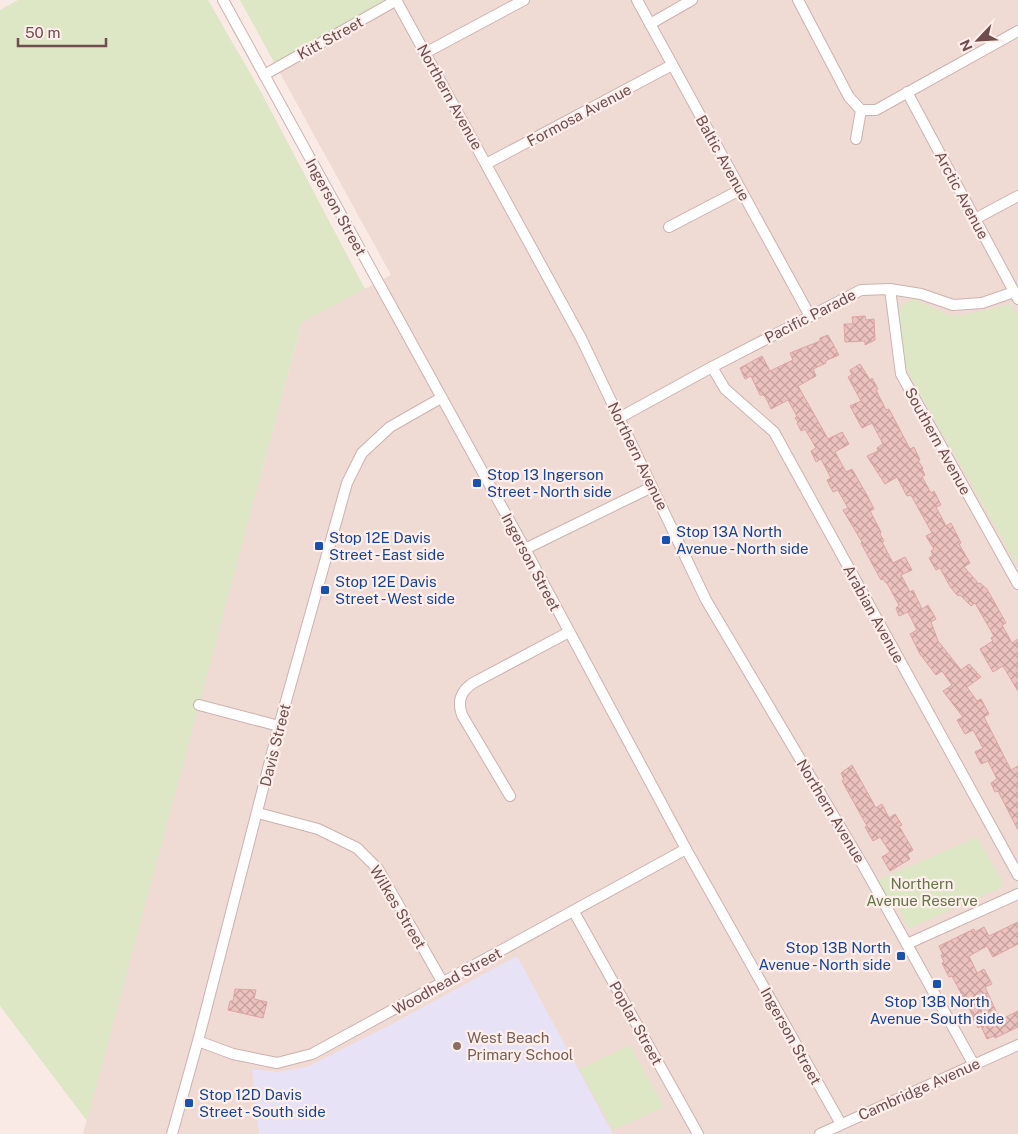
<svg xmlns="http://www.w3.org/2000/svg" width="1018" height="1134" font-family="'Public Sans',sans-serif">
  <style>
    .residential { fill: #f0dad4 }
    .education { fill: #e8e2f6 }
    .park { fill: #dde6c5 }
    .building { fill: url(#building-cross-hatch); stroke: #dda4a1 }
    .lines { fill: none; stroke-linecap: round; stroke-linejoin: round }
    .minor-casing { stroke: #ccb2af; stroke-width: 12 }
    .minor { stroke: #fff; stroke-width: 10 }
    .transit-dot { fill: #1a4fb4; stroke: #fdefeb; stroke-width: 2 }
    .education-dot { fill: #8d6e63; stroke: #fdefeb; stroke-width: 2 }
    .labels { text-anchor: middle; dominant-baseline: central; stroke-width: 4.5; stroke-linejoin: round; paint-order: stroke }
    .street-label { font-size: 15px; fill: #704d4d; stroke: #fdefeb }
    .transit-label { font-size: 15px; fill: #164399; stroke: #fdefeb; text-anchor: start }
    .park-label { font-size: 15px; fill: #647446; stroke: #fdefeb }
    .education-label { font-size: 15px; fill: #785e54; stroke: #fdefeb; text-anchor: start }
  </style>
  <defs>
    <pattern id="building-cross-hatch" width="8" height="8" patternUnits="userSpaceOnUse" patternTransform="scale(1.25)"><rect width="8" height="8" fill="#ecc2bf"/><path d="M0 0l8 8M0 8l8-8" fill="none" stroke="#c4a09d"/></pattern>
  </defs>
  <rect width="100%" height="100%" fill="#faeae5"/>
  <polygon class="residential" points="386,0 1018,0 1018,1134 83,1134 302,322 391,275 275,64"/>
  <polygon class="education" points="517,956 613,1134 259,1134 252,1069 277,1072 307,1067 392,1024"/>
  <g class="park">
    <polygon points="18,0 208,0 261,92 365,289 302,322 87,1121 0,1006 0,10"/>
    <polygon points="240,0 386,0 275,64"/>
    <polygon points="915,299 948,315 963,315 1011,304 1018,318 1018,563 1016,563 911,378 903,358 899,314 901,305"/>
    <polygon points="977,837 1003,882 1000,888 912,927 908,927 891,895 886,897 876,881"/>
    <polygon points="630,1045 664,1107 613,1130 579,1069"/>
  </g>
  <g class="building">
    <polygon points="865,316 866,320 874,319 875,340 865,345 865,341 845,342 844,324 853,324 852,317"/>
    <polygon points="828,335 839,355 825,361 826,363 813,369 816,376 798,386 828,439 842,432 849,444 835,452 846,472 852,469 868,497 874,509 870,511 881,532 880,534 884,541 882,542 893,563 905,557 912,570 901,575 910,592 913,590 922,609 928,605 936,619 931,622 938,641 961,670 969,664 981,677 967,687 977,701 981,699 989,714 984,717 1011,770 1018,766 1018,830 998,791 995,792 991,783 997,779 988,761 981,764 975,752 983,748 973,730 965,734 957,720 963,717 943,691 952,685 942,671 936,675 920,654 910,634 917,630 908,612 899,616 896,608 899,605 887,583 886,583 883,579 881,580 861,543 862,542 843,510 848,508 838,490 833,492 827,480 831,478 821,459 816,462 811,451 816,448 805,429 801,431 797,423 798,422 795,418 797,416 788,400 771,409 766,398 763,395 760,395 751,376 745,379 740,368 762,356 770,371 793,360 790,353 820,341 820,338"/>
    <polygon points="860,364 870,380 872,378 878,389 876,390 886,410 889,409 910,449 914,447 920,460 918,461 923,468 922,469 925,475 922,477 931,493 934,491 941,505 936,507 946,526 951,523 961,543 959,544 970,563 964,567 979,584 980,583 987,589 1006,623 1002,625 1012,643 1018,639 1018,691 1003,666 993,672 980,649 993,641 991,638 994,636 975,603 971,606 960,595 958,596 951,588 940,568 936,570 929,558 933,555 931,551 934,549 926,536 932,533 911,495 907,496 897,477 885,484 867,456 878,451 877,448 883,444 872,423 862,428 850,406 861,401 848,377 852,375 850,370"/>
    <polygon points="852,765 876,808 882,804 889,818 895,814 902,825 899,826 913,850 907,854 910,859 890,871 882,857 890,852 880,837 873,841 865,827 867,826 842,781 844,780 841,773"/>
    <polygon points="1018,922 1018,944 993,957 987,946 969,956 977,973 984,969 992,984 985,987 1000,1020 1018,1011 1018,1027 995,1038 994,1036 987,1039 981,1026 978,1028 972,1016 973,1016 952,976 949,977 942,963 944,962 941,955 943,955 939,946 974,929 975,932 984,927 989,936"/>
    <polygon points="235,989 256,990 254,999 267,1002 263,1018 228,1010 230,1001 233,1001"/>
  </g>
  <g class="lines">
    <g class="minor-casing">
      <g id="minor">
        <polyline points="223,0 525,549 686,849 841,1124"/>
        <polyline points="396,0 581,338 706,600 864,867 974,1065"/>
        <polyline points="637,0 810,316"/>
        <polyline points="798,0 849,97 861,110"/>
        <polyline points="650,24 692,0"/>
        <polyline points="425,53 524,0"/>
        <polyline points="264,75 397,0"/>
        <polyline points="907,92 1018,299"/>
        <polyline points="861,110 876,110 1018,31"/>
        <polyline points="856,139 861,110"/>
        <polyline points="486,164 672,65"/>
        <polyline points="975,219 1018,196"/>
        <polyline points="669,227 740,190"/>
        <polyline points="890,289 901,374 1018,584"/>
        <polyline points="712,367 725,389 774,432 1018,875"/>
        <polyline points="619,418 712,367 861,290 890,289 921,294 953,305 982,303 1014,292"/>
        <polyline points="525,549 652,487"/>
        <polyline points="199,705 279,726"/>
        <path d="M510,796L462,715C457,701 461,691 473,683L569,632"/>
        <polyline points="258,813 318,829 357,848 378,869 443,983"/>
        <polyline points="574,912 698,1134"/>
        <polyline points="907,944 1018,894"/>
        <polyline points="198,1041 233,1054 277,1063 312,1054 686,849"/>
        <polyline points="172,1134 198,1041 279,726 347,483 362,453 390,427 441,398"/>
        <polyline points="820,1134 1018,1045"/>
      </g>
    </g>
    <use href="#minor" class="minor"/>
  </g>
  <g class="transit-dot">
    <rect x="472" y="478" width="10" height="10" rx="2.5"/>
    <rect x="661" y="535" width="10" height="10" rx="2.5"/>
    <rect x="314" y="541" width="10" height="10" rx="2.5"/>
    <rect x="320" y="585" width="10" height="10" rx="2.5"/>
    <rect x="896" y="951" width="10" height="10" rx="2.5"/>
    <rect x="932" y="979" width="10" height="10" rx="2.5"/>
    <rect x="184" y="1098" width="10" height="10" rx="2.5"/>
  </g>
  <circle class="education-dot" cx="457" cy="1046" r="5"/>
  <g class="labels">
    <g class="street-label">
      <text transform="translate(330 38) rotate(-29)">Kitt Street</text>
      <text transform="translate(450 97) rotate(61)">Northern Avenue</text>
      <text transform="translate(579 115) rotate(-28)">Formosa Avenue</text>
      <text transform="translate(723 158) rotate(61)">Baltic Avenue</text>
      <text transform="translate(962 195) rotate(62)">Arctic Avenue</text>
      <text transform="translate(336 207) rotate(61)">Ingerson Street</text>
      <text transform="translate(810 316) rotate(-27)">Pacific Parade</text>
      <text transform="translate(938 441) rotate(61)">Southern Avenue</text>
      <text transform="translate(638 456) rotate(64)">Northern Avenue</text>
      <text transform="translate(531 562) rotate(62)">Ingerson Street</text>
      <text transform="translate(874 614) rotate(61)">Arabian Avenue</text>
      <text transform="translate(275 745) rotate(-76)">Davis Street</text>
      <text transform="translate(831 811) rotate(59)">Northern Avenue</text>
      <text transform="translate(398 907) rotate(59)">Wilkes Street</text>
      <text transform="translate(447 981) rotate(-29)">Woodhead Street</text>
      <text transform="translate(636 1023) rotate(61)">Poplar Street</text>
      <text transform="translate(791 1036) rotate(61)">Ingerson Street</text>
      <text transform="translate(919 1089) rotate(-24)">Cambridge Avenue</text>
    </g>
    <g class="transit-label">
      <text x="487" y="474">Stop 13 Ingerson<tspan x="487" dy="17">Street - North side</tspan></text>
      <text x="676" y="531">Stop 13A North<tspan x="676" dy="17">Avenue - North side</tspan></text>
      <text x="329" y="537">Stop 12E Davis<tspan x="329" dy="17">Street - East side</tspan></text>
      <text x="335" y="581">Stop 12E Davis<tspan x="335" dy="17">Street - West side</tspan></text>
      <text x="891" y="947" text-anchor="end">Stop 13B North<tspan x="891" dy="17">Avenue - North side</tspan></text>
      <text x="937" y="1001" text-anchor="middle">Stop 13B North<tspan x="937" dy="17">Avenue - South side</tspan></text>
      <text x="199" y="1094">Stop 12D Davis<tspan x="199" dy="17">Street - South side</tspan></text>
    </g>
    <g class="park-label">
      <text x="922" y="883">Northern<tspan x="922" dy="17">Avenue Reserve</tspan></text>
    </g>
    <g class="education-label">
      <text x="467" y="1037">West Beach<tspan x="467" dy="17">Primary School</tspan></text>
    </g>
  </g>
  <g transform="translate(978 40) rotate(245)" stroke="#fdefeb" stroke-width="4" paint-order="stroke">
  <path d="M0-4L9 19L0 12L-9 19Z" fill="#704d4d"/>
  <text y="-8" font-size="14" font-weight="bold" text-anchor="middle" fill="#704d4d">N</text>
  </g>
  <path d="M18 38v8h88v-8" fill="none" stroke="#704d4d" stroke-width="2.5"/>
  <text x="25" y="38" font-size="15" fill="#704d4d" stroke="#fdefeb" stroke-width="4" paint-order="stroke">50 m</text>
</svg>
